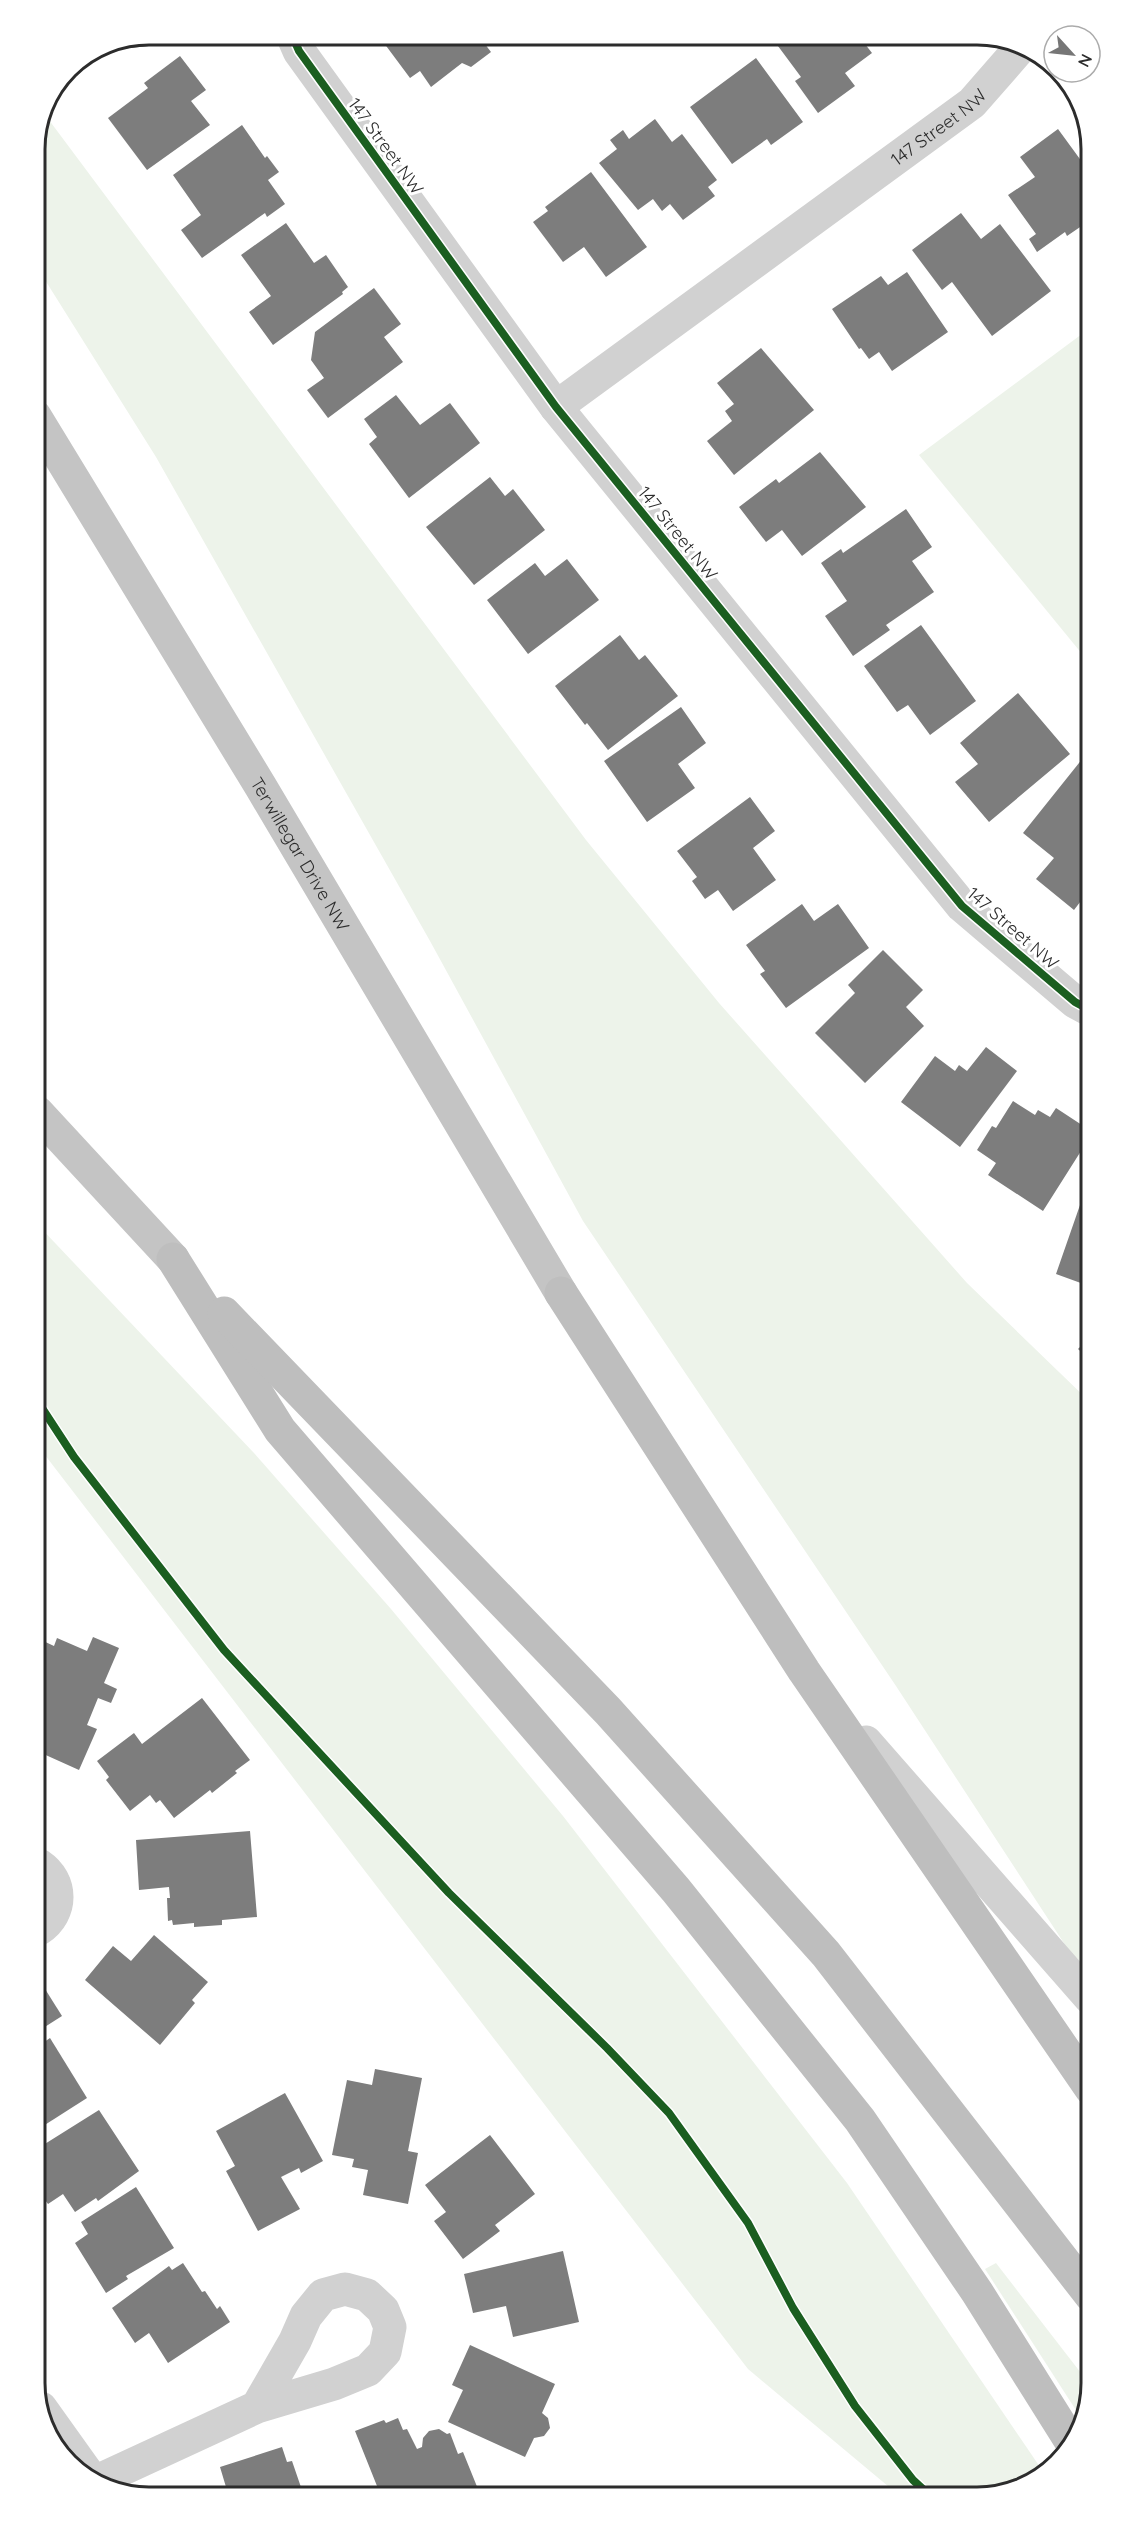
<svg xmlns="http://www.w3.org/2000/svg" width="1126" height="2532" font-family="Quicksand,sans-serif">
  <style>
    .green { fill: #edf3ea }
    .building { fill: #7d7d7d }
    .lines { fill: none; stroke-linecap: round; stroke-linejoin: round }
    .minor { stroke: #d1d1d1; stroke-width: 33 }
    .major { stroke: #c4c4c4; stroke-width: 33 }
    .highway { stroke: #bebebe; stroke-width: 33 }
    .cycleway-casing { stroke: #fff; stroke-width: 11 }
    .cycleway { stroke: #1b5e20; stroke-width: 8 }
    .labels { text-anchor: middle; dominant-baseline: central; stroke-width: 6; stroke-linejoin: round; paint-order: stroke }
    .street-label { font-size: 18px; fill: #2c2c2c; stroke: #fff }
    .rim { fill: none; stroke: #2c2c2c; stroke-width: 3 }
  </style>
  <rect width="100%" height="100%" fill="#fff"/>
  <g class="green">
    <polygon points="46,116 586,840 719,1003 967,1283 1089,1401 1090,1983 896,1686 583,1221 430,941 156,457 35,264 35,141"/>
    <polygon points="1086,331 1087,660 919,455"/>
    <polygon points="38,1225 254,1453 391,1609 563,1816 847,2183 1042,2470 1014,2491 895,2492 748,2369 38,1446"/>
    <polygon points="996,2263 1091,2386 1081,2418 985,2269"/>
  </g>
  <g class="building">
    <polygon points="149,34 166,35 167,44 121,49 121,45 98,48 105,43"/>
    <polygon points="378,35 478,35 491,52 471,67 462,63 431,87 420,71 410,78"/>
    <polygon points="785,35 858,35 872,53 845,73 855,86 818,113 795,81 801,77 775,42"/>
    <polygon points="180,56 206,90 191,101 210,125 147,170 108,118 148,88 144,83"/>
    <polygon points="756,58 803,122 771,145 767,139 732,164 690,107"/>
    <polygon points="655,119 672,142 682,134 717,180 708,187 715,196 683,220 670,204 662,211 653,199 638,210 599,163 617,149 610,140 623,130 629,139"/>
    <polygon points="242,125 265,158 267,156 279,172 268,180 285,204 267,217 265,213 202,258 181,230 201,215 173,175"/>
    <polygon points="1058,129 1085,166 1086,223 1067,236 1065,232 1037,252 1029,239 1036,234 1008,195 1035,177 1020,157"/>
    <polygon points="591,172 647,247 606,277 584,247 563,262 533,222 548,211 545,207"/>
    <polygon points="961,213 981,239 1000,224 1051,291 992,336 952,282 942,290 912,250"/>
    <polygon points="286,223 314,263 326,255 348,287 342,292 343,294 273,345 249,312 271,296 241,255"/>
    <polygon points="907,272 948,332 892,371 879,352 869,359 861,348 859,349 832,309 881,276 888,285"/>
    <polygon points="374,288 401,324 384,337 403,362 328,418 307,390 324,378 311,360 315,332"/>
    <polygon points="761,348 814,410 734,475 707,441 732,421 725,411 734,404 717,383"/>
    <polygon points="396,395 420,425 450,403 480,443 409,498 369,444 377,437 364,419"/>
    <polygon points="820,452 866,507 802,556 782,530 766,542 739,507 776,479 779,483"/>
    <polygon points="490,477 505,496 513,489 545,530 474,585 426,527"/>
    <polygon points="906,509 932,547 912,561 934,592 886,625 890,630 853,656 825,616 847,601 821,563 841,549 843,553"/>
    <polygon points="567,559 599,600 528,654 487,600 535,563 545,576"/>
    <polygon points="921,625 976,701 930,735 908,705 897,712 864,666"/>
    <polygon points="620,635 639,660 645,655 678,696 608,750 587,723 585,725 555,686"/>
    <polygon points="1018,693 1070,754 989,822 955,782 978,764 960,743"/>
    <polygon points="681,707 706,743 678,764 695,788 647,822 604,761"/>
    <polygon points="1087,753 1087,893 1074,910 1036,879 1054,858 1023,833"/>
    <polygon points="750,797 775,831 753,848 776,880 733,911 718,890 705,899 692,881 697,877 677,851"/>
    <polygon points="802,904 814,921 838,904 869,948 786,1008 760,974 765,971 746,945"/>
    <polygon points="883,950 923,990 906,1007 924,1026 865,1083 815,1033 855,993 848,985"/>
    <polygon points="986,1047 1017,1071 960,1147 901,1102 935,1056 955,1071 959,1065 967,1071"/>
    <polygon points="1013,1101 1035,1115 1038,1110 1050,1117 1056,1108 1088,1129 1088,1140 1043,1211 988,1175 996,1163 977,1150 992,1126 996,1128"/>
    <polygon points="1088,1195 1089,1286 1056,1274 1080,1205 1084,1207"/>
    <polygon points="1089,1338 1089,1359 1078,1349"/>
    <polygon points="93,1637 119,1648 104,1683 117,1689 111,1703 98,1698 87,1725 97,1729 79,1770 39,1752 39,1739 42,1731 39,1727 46,1710 39,1707 39,1639 54,1646 57,1638 87,1651"/>
    <polygon points="202,1698 250,1760 235,1771 237,1773 212,1793 210,1790 174,1818 160,1800 156,1803 150,1795 130,1811 106,1780 109,1777 97,1761 134,1733 142,1744"/>
    <polygon points="250,1831 257,1917 222,1920 222,1925 194,1927 194,1923 173,1925 172,1920 168,1921 167,1898 170,1898 169,1887 139,1890 136,1840"/>
    <polygon points="154,1935 208,1982 192,2000 195,2003 160,2045 85,1980 113,1946 131,1961"/>
    <polygon points="40,1981 62,2016 40,2030"/>
    <polygon points="50,2038 87,2098 40,2128 40,2045"/>
    <polygon points="375,2069 422,2078 408,2151 418,2153 408,2204 363,2195 368,2170 352,2167 354,2159 332,2155 347,2080 372,2085"/>
    <polygon points="285,2093 323,2161 301,2173 299,2168 281,2177 300,2209 258,2231 226,2171 235,2166 216,2131"/>
    <polygon points="99,2110 139,2171 98,2201 96,2198 75,2212 63,2194 48,2204 40,2193 40,2147"/>
    <polygon points="490,2135 535,2194 495,2225 500,2231 463,2259 434,2221 446,2212 425,2185"/>
    <polygon points="136,2187 174,2248 126,2276 128,2279 106,2293 75,2243 88,2234 81,2222"/>
    <polygon points="563,2251 579,2322 513,2337 506,2306 473,2313 464,2274"/>
    <polygon points="183,2263 202,2292 205,2291 217,2309 220,2306 230,2322 168,2363 149,2333 135,2343 112,2308 169,2266 172,2270"/>
    <polygon points="470,2345 555,2384 542,2413 548,2418 550,2428 544,2436 534,2438 525,2457 448,2422 463,2390 452,2385"/>
    <polygon points="398,2418 403,2430 407,2429 417,2449 422,2447 423,2438 429,2431 439,2429 447,2434 450,2433 458,2454 463,2452 480,2494 381,2496 355,2431 384,2420 386,2423"/>
    <polygon points="282,2447 287,2462 292,2461 304,2496 229,2497 220,2467"/>
  </g>
  <g class="lines">
    <g class="minor">
      <polyline points="292,35 299,51 556,407 962,906 1075,1002 1088,1009"/>
      <path id="s1" d="M556,407L972,103L1020,48"/>
      <polyline points="866,1742 1090,1998"/>
      <path d="M39,1865C63,1881 63,1913 39,1929"/>
      <polyline points="41,2408 91,2478"/>
      <polyline points="97,2481 257,2407 334,2384 368,2370 385,2352 390,2327 383,2310 367,2295 345,2289 323,2295 306,2316 295,2341 257,2407"/>
    </g>
    <g class="major">
      <path id="s2" d="M35,416L261,787L561,1293"/>
      <polyline points="37,1112 173,1259"/>
    </g>
    <g class="highway">
      <polyline points="173,1259 280,1430 676,1890 860,2120 977,2292 1073,2445"/>
      <polyline points="561,1293 804,1671 1091,2089"/>
      <polyline points="224,1313 608,1711 826,1954 1091,2296"/>
    </g>
    <g class="cycleway-casing">
      <g id="cycleway">
        <polyline points="292,35 299,51 556,407 962,906 1075,1002 1088,1009"/>
        <polyline points="38,1402 74,1457 224,1650 449,1893 607,2048 669,2113 748,2223 793,2308 855,2406 913,2480 926,2492"/>
      </g>
    </g>
    <use href="#cycleway" class="cycleway"/>
  </g>
  <g class="labels">
    <g class="street-label">
      <text stroke="none"><textPath href="#s1" startOffset="474">147 Street NW</textPath></text>
      <text transform="translate(386 146) rotate(54)">147 Street NW</text>
      <text transform="translate(678 533) rotate(51)">147 Street NW</text>
      <text stroke="none"><textPath href="#s2" startOffset="512">Terwillegar Drive NW</textPath></text>
      <text transform="translate(1013 928) rotate(41)">147 Street NW</text>
    </g>
  </g>
  <path d="M0 0H1126V2532H0ZM149 45H977A104 104 0 0 1 1081 149V2383A104 104 0 0 1 977 2487H149A104 104 0 0 1 45 2383V149A104 104 0 0 1 149 45Z" fill="#fff" fill-rule="evenodd"/>
  <path class="rim" d="M149 45H977A104 104 0 0 1 1081 149V2383A104 104 0 0 1 977 2487H149A104 104 0 0 1 45 2383V149A104 104 0 0 1 149 45Z"/>
  <g transform="translate(1072 54) rotate(117)"><circle r="28" fill="#ffffff" stroke="#ababab" stroke-width="1.5"/>
  <path d="M0-4.5L10 22L0 15L-10 22Z" fill="#767676"/>
  <text y="-9" font-size="16" font-weight="bold" text-anchor="middle" fill="#2c2c2c">N</text>
  </g>
</svg>
